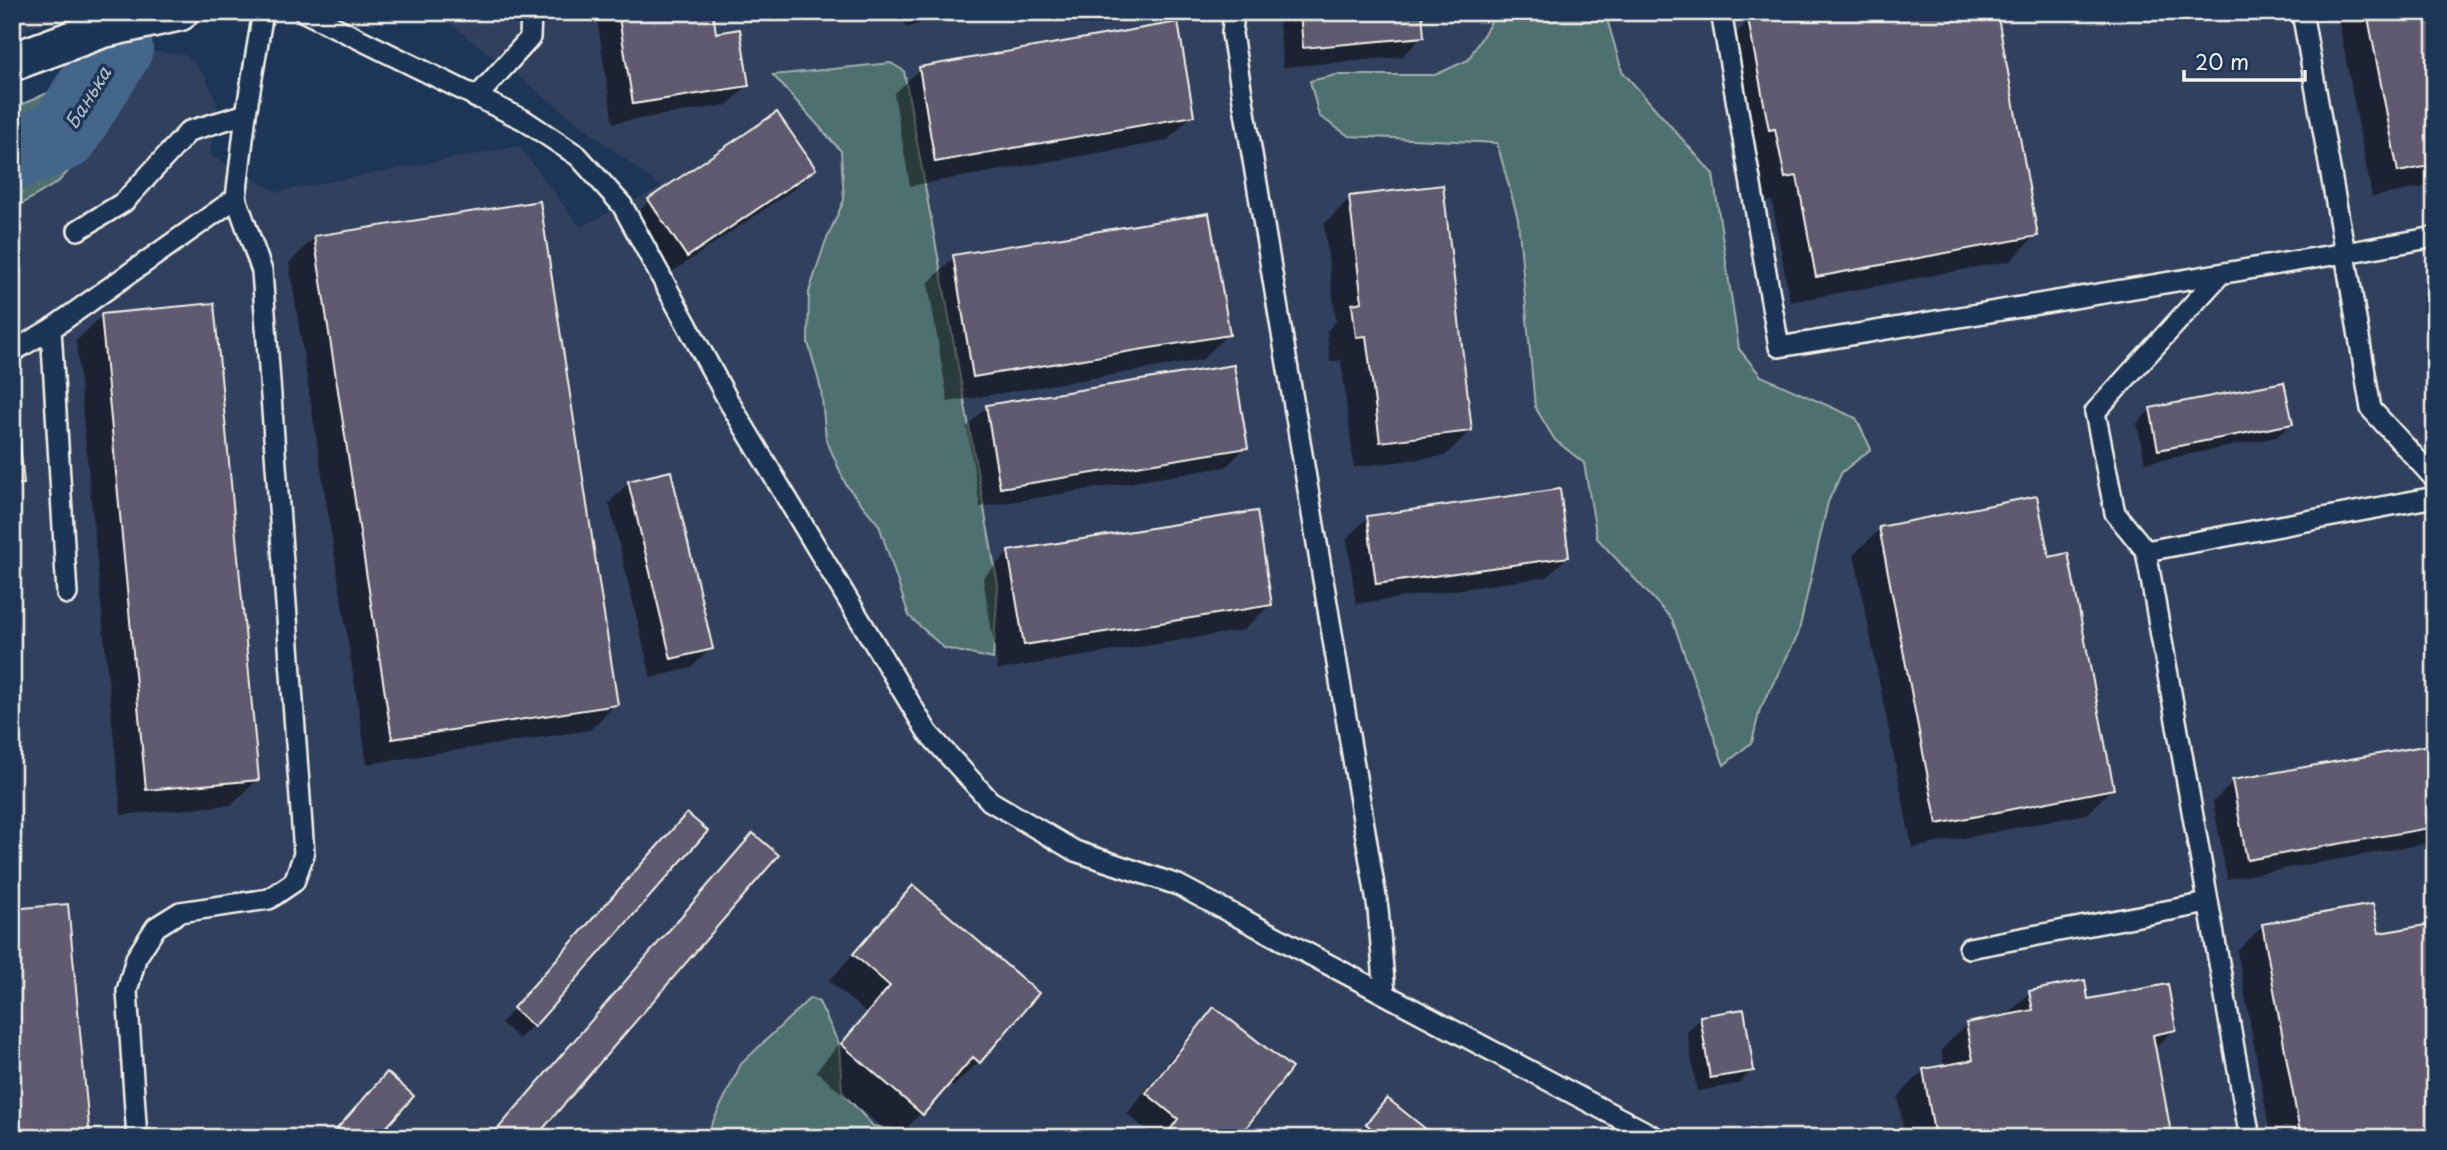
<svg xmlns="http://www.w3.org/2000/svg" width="2447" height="1150" font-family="'Playpen Sans',sans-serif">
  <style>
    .built { fill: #31405e }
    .green { fill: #4f7070; stroke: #a2b0ac; stroke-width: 2 }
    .shadow { fill: #0007 }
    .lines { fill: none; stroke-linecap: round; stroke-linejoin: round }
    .river { stroke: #45668b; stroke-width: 72 }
    .building { fill: #5f5a70; stroke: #f4f1e8; stroke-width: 2 }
    .lane-casing { stroke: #f4f1e8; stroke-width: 24 }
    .street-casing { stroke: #f4f1e8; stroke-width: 42 }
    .lane { stroke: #1d3557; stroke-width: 19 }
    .street { stroke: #1d3557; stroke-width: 37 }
    .labels { text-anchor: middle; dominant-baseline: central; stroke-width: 7; stroke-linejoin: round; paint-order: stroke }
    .water-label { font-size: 19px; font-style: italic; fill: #b7c0c7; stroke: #1d3557 }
  </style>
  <rect width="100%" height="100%" fill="#1d3557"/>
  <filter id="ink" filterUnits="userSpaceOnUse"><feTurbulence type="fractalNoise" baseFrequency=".0143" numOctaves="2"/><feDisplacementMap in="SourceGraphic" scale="14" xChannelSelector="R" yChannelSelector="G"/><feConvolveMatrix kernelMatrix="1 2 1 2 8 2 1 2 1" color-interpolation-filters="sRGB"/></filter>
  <g filter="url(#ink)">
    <g class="built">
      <polygon points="12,12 73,12 12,36"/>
      <polygon points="435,12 2435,12 2435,1138 12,1138 12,155 63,135 117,48 186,55 205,76 217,104 210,155 276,192 519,146 580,227 661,187"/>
    </g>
    <g class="green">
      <polygon points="1497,12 1605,12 1622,71 1713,174 1739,349 1761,376 1856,418 1871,449 1842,472 1828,502 1798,635 1760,709 1752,742 1724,765 1672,619 1597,538 1584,463 1555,440 1535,407 1518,219 1497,143 1349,136 1319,116 1310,81 1336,75 1435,75 1468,60"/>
      <polygon points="117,48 95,143 58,182 12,210 12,109 74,81"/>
      <polygon points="891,63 904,71 998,585 993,659 944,648 909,616 879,525 846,485 826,439 821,389 808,342 809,292 825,243 844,200 841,151 773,75"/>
      <polygon points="810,998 819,1002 839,1044 842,1092 873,1126 954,1138 705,1138 741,1064"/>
    </g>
    <g class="shadow">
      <polygon points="596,12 711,12 715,35 748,85 727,105 613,123"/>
      <polygon points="901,12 953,12 906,28"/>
      <polygon points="1278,12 1420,12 1422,37 1402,57 1283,67"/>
      <polygon points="2337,12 2435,12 2435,185 2372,197"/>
      <polygon points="1749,20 2036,235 2010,261 1790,302 1772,201 1759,203 1724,46"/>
      <polygon points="920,69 1192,115 1167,141 910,186 894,94"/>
      <polygon points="776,114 814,169 794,189 666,276 629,221 649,201"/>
      <polygon points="1350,198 1471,430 1445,456 1354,467 1341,360 1330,362 1327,331 1336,321 1324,224"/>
      <polygon points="315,237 616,704 590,730 367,764 289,263"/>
      <polygon points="954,257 1228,334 1202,360 948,402 928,283"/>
      <polygon points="2435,296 2435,358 2424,306"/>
      <polygon points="101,316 258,779 232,805 121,815 76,341"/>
      <polygon points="987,406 1246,447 1226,467 980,507 967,427"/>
      <polygon points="2151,409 2291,424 2277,437 2145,463 2137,423"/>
      <polygon points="12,434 22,484 12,493"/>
      <polygon points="629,482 711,648 691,668 651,678 609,503"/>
      <polygon points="1367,518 1568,556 1547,577 1356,604 1347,538"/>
      <polygon points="1880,529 2112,788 2087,814 1912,848 1854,554"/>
      <polygon points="1009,552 1270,605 1244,630 998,670 983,578"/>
      <polygon points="2435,745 2435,842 2227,879 2213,802 2233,782"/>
      <polygon points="674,829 533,1025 519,1039 501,1023"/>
      <polygon points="754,835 533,1138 489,1138 733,855"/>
      <polygon points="913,888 1037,994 978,1062 953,1087 948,1083 898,1138 894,1138 816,1071 866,1013 829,981"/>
      <polygon points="2263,926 2378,935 2435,1138 2271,1138 2237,951"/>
      <polygon points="2030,992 2087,1001 2174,1029 2154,1050 2170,1138 1905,1138 1898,1097 1923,1071 1944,1067 1941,1050 1967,1024 2006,1017"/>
      <polygon points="1214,1009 1235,1138 1156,1138 1127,1114 1194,1029"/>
      <polygon points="1701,1018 1752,1070 1738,1084 1697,1091 1687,1032"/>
      <polygon points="1388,1101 1434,1138 1353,1138"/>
    </g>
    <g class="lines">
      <polyline class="river" points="12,155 63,135 117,48"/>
    </g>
    <g class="building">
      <polygon points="618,12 713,12 716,33 740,29 749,86 633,104"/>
      <polygon points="1300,12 1422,12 1424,37 1303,48"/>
      <polygon points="1784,12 1997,12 2038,236 1816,277 1797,176 1785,178 1775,129 1769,130 1748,19"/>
      <polygon points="2367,12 2435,12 2435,165 2398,172"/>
      <polygon points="1178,22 1194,116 935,162 919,67"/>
      <polygon points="777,112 816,169 687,257 648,199"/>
      <polygon points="1443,185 1472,431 1380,442 1366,336 1356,337 1352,304 1362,302 1349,196"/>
      <polygon points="540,201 618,705 392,739 314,236"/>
      <polygon points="1209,213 1230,335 973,377 953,255"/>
      <polygon points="214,303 259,780 146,790 101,314"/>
      <polygon points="1234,365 1248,448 1000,488 986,405"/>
      <polygon points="2284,382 2293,424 2158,450 2150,408"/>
      <polygon points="19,431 24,484 12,485 12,432"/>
      <polygon points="671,471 713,649 671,659 628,481"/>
      <polygon points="1560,489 1569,557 1376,584 1367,516"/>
      <polygon points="2037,496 2049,557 2068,553 2114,789 1937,824 1879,527"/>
      <polygon points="1257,511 1272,605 1024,645 1008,551"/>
      <polygon points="2435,744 2435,827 2247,860 2232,780"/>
      <polygon points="687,813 708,831 534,1027 513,1008"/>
      <polygon points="753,833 779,855 535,1138 490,1138"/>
      <polygon points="913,885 1039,993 980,1063 973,1057 923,1115 841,1044 890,986 853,954"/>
      <polygon points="68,904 90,1138 12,1138 12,909"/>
      <polygon points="2373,904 2379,933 2432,924 2435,940 2435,1138 2301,1138 2262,924"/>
      <polygon points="2085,980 2088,999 2168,984 2176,1030 2153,1035 2172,1138 1935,1138 1923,1069 1973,1060 1966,1023 2033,1010 2029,991"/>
      <polygon points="1214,1007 1292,1068 1238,1138 1164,1138 1178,1119 1146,1093"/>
      <polygon points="1744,1009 1754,1071 1710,1078 1700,1016"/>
      <polygon points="387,1072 414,1096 377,1138 329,1138"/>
      <polygon points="1387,1098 1437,1138 1384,1138 1366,1124"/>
    </g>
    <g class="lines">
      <g class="lane-casing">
        <g id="lane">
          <polyline points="304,12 524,120 578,156 622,205 729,402 928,733 990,801 1075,851 1178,885 1657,1138"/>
          <polyline points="1234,12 1232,34 1378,909 1385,994"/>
          <polyline points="1721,12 1779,347 2345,253 2371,409 2435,479"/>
          <polyline points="2302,12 2345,253 2435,237"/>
          <polyline points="476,98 530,38 531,12"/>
          <polyline points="78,230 124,202 189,131 246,114"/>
          <polyline points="51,329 67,594"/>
          <polyline points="12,352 51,329 236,198 246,114 263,12"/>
          <polyline points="2146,551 2115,513 2095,412 2218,277"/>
          <polyline points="1969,948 2208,903"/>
          <polyline points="137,1138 127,991 136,958 156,927 180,912 269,899 294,882 304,854 262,271 236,198"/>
          <polyline points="2250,1138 2146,551 2435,497"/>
        </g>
      </g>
      <g class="street-casing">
        <polyline id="street" points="12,62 102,29 179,12"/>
      </g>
      <use href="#lane" class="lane"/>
      <use href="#street" class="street"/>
    </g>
  </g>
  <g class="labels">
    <g class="water-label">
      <text transform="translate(87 97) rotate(-58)">Банька</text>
    </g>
  </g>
  <rect width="2447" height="1150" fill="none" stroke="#1d3557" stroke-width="42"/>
  <rect x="21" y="21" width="2405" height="1108" fill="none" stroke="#f4f1e8" stroke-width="2.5" filter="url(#ink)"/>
  <path d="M2184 70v10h121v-10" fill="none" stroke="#f4f1e8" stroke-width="3.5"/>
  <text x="2195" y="70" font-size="21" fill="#f4f1e8" stroke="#1d3557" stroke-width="5" paint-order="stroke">20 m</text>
</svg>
